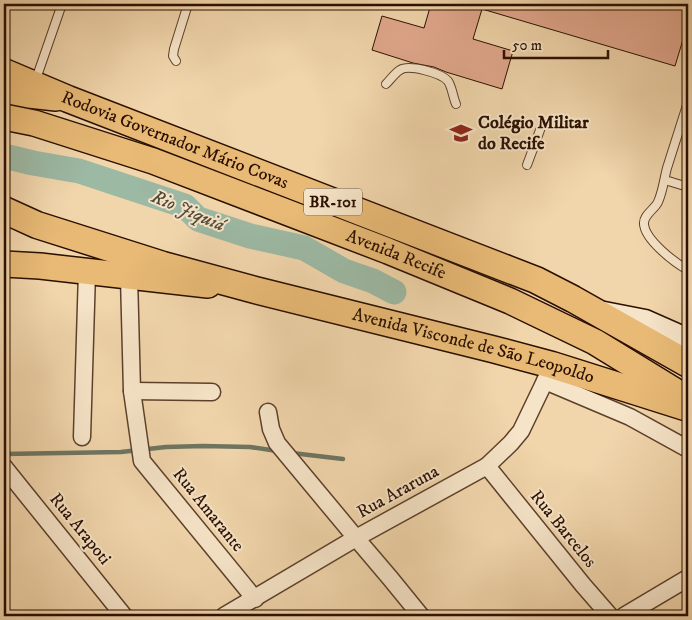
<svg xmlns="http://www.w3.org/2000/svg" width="692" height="620" font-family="'IM FELL DW Pica',serif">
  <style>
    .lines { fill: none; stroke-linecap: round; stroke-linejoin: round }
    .stream { stroke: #6e7562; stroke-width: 4.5 }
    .river { stroke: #9cb9a4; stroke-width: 25 }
    .building { fill: #e2a88d; stroke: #2a0f00 }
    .service-casing { stroke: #5c402b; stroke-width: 10 }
    .minor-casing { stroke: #5c402b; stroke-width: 19 }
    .secondary-casing { stroke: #2a0f00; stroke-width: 25 }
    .primary-casing { stroke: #2a0f00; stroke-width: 28 }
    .trunk-casing { stroke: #2a0f00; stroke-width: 29 }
    .service { stroke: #f6e4c8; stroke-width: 8 }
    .minor { stroke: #f6e4c8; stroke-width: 16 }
    .secondary { stroke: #f6e4c8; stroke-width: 22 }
    .primary { stroke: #e8ba76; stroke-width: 25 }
    .trunk { stroke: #e8ba76; stroke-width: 26 }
    .labels { text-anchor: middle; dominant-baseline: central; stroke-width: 4; stroke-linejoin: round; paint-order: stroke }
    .shield { fill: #f6e4c8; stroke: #674f3c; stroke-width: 1 }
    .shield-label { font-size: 16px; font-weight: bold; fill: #2a0f00 }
    .poi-label { font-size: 18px; font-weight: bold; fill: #2a0f00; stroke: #f6e4c8; text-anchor: start }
    .street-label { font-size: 18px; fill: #2a0f00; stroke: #f6e4c8 }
    .water-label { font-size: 19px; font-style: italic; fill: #524a39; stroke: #f6e4c8 }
  </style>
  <rect width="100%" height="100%" fill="#f1d5ab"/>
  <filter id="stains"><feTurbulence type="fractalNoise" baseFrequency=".004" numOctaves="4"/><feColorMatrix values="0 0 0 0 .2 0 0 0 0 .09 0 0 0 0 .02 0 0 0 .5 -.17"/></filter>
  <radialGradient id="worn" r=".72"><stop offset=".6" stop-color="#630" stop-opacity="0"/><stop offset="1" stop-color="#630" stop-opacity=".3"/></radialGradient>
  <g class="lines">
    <g class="stream">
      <polyline points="292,453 343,459"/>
      <polyline points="4,454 121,452 166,447 203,446 250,447 277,451"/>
    </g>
    <polyline class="river" points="4,156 33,163 79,171 185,206 198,219 250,236 304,248 344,271 373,281 394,292"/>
  </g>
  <polygon class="building" points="431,4 688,4 688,23 675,66 482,9 473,39 513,51 502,89 446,72 434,67 413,63 372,50 382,16 424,28"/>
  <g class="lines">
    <g class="service-casing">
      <g id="service">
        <polyline points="176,61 173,56 174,49 188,4"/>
        <polyline points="35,82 62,4"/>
        <path d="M386,84C391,79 395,73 400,70C409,64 441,73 448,81C452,87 453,97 456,104"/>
        <path d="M688,102C681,124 674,146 667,168C664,179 663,191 658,202C655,209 643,215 644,224C645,240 675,263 688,270"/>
        <polyline points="527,165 540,130"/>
        <polyline points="665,180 688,187"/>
      </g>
    </g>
    <g class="minor-casing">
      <g id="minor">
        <polyline points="129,277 132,391 142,461 255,599"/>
        <polyline points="545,381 630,417 688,449"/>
        <polyline points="132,391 212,392"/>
        <polyline points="268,412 271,429 277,443 356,538 390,578 421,616"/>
        <polyline points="82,437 87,272"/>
        <polyline points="487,466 583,585 610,616"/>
        <polyline points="4,467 124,616"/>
        <polyline points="224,616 356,538 487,466 511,443 521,431 545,381 552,365"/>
        <polyline points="624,616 688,578"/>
      </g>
    </g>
    <g class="secondary-casing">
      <polyline id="secondary" points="604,313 645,321 688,340"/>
    </g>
    <g class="primary-casing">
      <g id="primary">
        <polyline points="4,90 29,95 56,98"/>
        <path id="s1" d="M4,117L34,123L153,161L388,251L510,301L595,342L688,399"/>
        <polyline points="4,264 40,266 208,285"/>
      </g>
    </g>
    <g class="trunk-casing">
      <g id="trunk">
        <path id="s2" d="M4,72L68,99L536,280L573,299L688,364"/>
        <path id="s3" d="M4,210L37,225L163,265L255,290L492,349L552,365L688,408"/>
      </g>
    </g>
    <use href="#service" class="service"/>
    <use href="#minor" class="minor"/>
    <use href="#secondary" class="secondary"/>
    <use href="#primary" class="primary"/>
    <use href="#trunk" class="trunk"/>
  </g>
  <defs>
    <g id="school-bare" transform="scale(1.725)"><path d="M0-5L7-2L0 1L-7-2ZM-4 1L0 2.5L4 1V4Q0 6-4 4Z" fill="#8f2418" stroke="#f6e4c8" stroke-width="2.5" paint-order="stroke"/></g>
  </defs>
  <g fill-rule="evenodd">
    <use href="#school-bare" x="461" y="133"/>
  </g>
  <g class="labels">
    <rect class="shield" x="304" y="188.5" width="58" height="27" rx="4"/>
    <g class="shield-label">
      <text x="333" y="202">BR-101</text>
    </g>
    <g class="poi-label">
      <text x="478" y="123">Colégio Militar<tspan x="478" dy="21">do Recife</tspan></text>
    </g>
    <g class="street-label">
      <text stroke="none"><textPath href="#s2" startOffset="184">Rodovia Governador Mário Covas</textPath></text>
      <text stroke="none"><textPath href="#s1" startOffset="416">Avenida Recife</textPath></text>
      <text stroke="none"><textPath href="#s3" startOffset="489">Avenida Visconde de São Leopoldo</textPath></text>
      <text transform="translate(398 492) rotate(-29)">Rua Araruna</text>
      <text transform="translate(208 510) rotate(51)">Rua Amarante</text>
      <text transform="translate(80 529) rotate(51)">Rua Arapoti</text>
      <text transform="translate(563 529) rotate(51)">Rua Barcelos</text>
    </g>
    <g class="water-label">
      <text transform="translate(188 211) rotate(23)">Rio Jiquiá</text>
    </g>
  </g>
  <rect width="692" height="620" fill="none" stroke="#f1d5ab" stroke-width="20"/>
  <rect x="5" y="5" width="682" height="610" fill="none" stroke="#2a0f00" stroke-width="2.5"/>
  <rect x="10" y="10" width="672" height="600" fill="none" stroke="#2a0f00"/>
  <path d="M504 50v8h104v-8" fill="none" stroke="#2a0f00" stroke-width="2.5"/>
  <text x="512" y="50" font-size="15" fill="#2a0f00" stroke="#f6e4c8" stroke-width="4" paint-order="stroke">50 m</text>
  <rect width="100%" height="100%" filter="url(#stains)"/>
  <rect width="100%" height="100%" fill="url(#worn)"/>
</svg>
